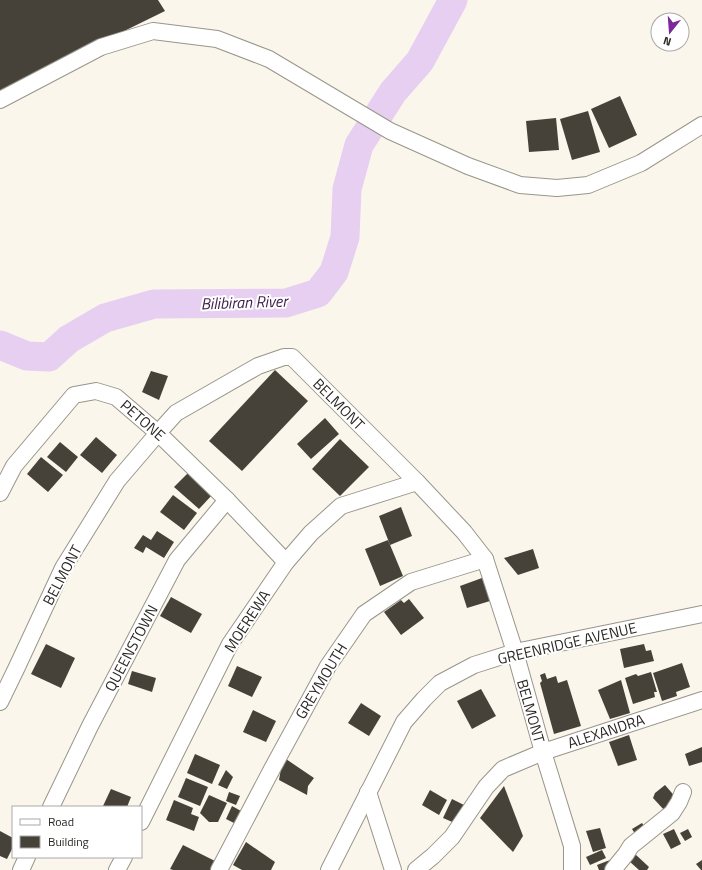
<svg xmlns="http://www.w3.org/2000/svg" width="702" height="870" font-family="'Titillium Web',sans-serif">
  <style>
    .lines { fill: none; stroke-linecap: round; stroke-linejoin: round }
    .river { stroke: #e7cff2; stroke-width: 29 }
    .building { fill: #46423a }
    .minor-casing { stroke: #99958b; stroke-width: 18 }
    .minor { stroke: #fff; stroke-width: 16 }
    .labels { text-anchor: middle; dominant-baseline: central; stroke-width: 4; stroke-linejoin: round; paint-order: stroke }
    .street-label { font-size: 15px; fill: #2b2925; stroke: #fff }
    .water-label { font-size: 16px; font-style: italic; fill: #41224d; stroke: #fff }
  </style>
  <rect width="100%" height="100%" fill="#fbf6eb"/>
  <g class="lines">
    <polyline class="river" points="0,345 27,356 49,357 69,339 105,318 154,304 286,303 318,293 334,272 345,237 347,189 359,145 393,92 420,61 453,0"/>
  </g>
  <g class="building">
    <polygon points="0,0 158,0 165,11 0,92"/>
    <polygon points="620,96 637,135 609,148 591,109"/>
    <polygon points="588,111 600,152 572,160 560,119"/>
    <polygon points="556,118 559,150 529,152 526,121"/>
    <polygon points="275,370 308,401 242,471 209,441"/>
    <polygon points="151,371 168,376 159,400 142,392"/>
    <polygon points="325,418 339,434 311,459 297,444"/>
    <polygon points="96,437 117,455 102,473 80,455"/>
    <polygon points="340,439 369,467 340,496 312,469"/>
    <polygon points="60,442 78,457 66,472 47,457"/>
    <polygon points="41,457 63,475 48,492 27,474"/>
    <polygon points="188,473 213,494 199,509 174,487"/>
    <polygon points="173,495 197,513 184,530 160,512"/>
    <polygon points="401,507 412,536 390,545 379,516"/>
    <polygon points="157,531 174,542 164,558 146,547 143,553 134,548 143,535 151,540"/>
    <polygon points="388,540 403,576 380,586 365,549"/>
    <polygon points="533,549 539,568 518,575 504,558"/>
    <polygon points="482,578 490,601 467,608 460,586"/>
    <polygon points="171,597 202,614 191,633 160,616"/>
    <polygon points="409,599 424,618 401,635 384,612 401,600 404,603"/>
    <polygon points="46,644 75,658 61,688 31,674"/>
    <polygon points="644,644 646,651 651,650 654,661 624,668 620,649"/>
    <polygon points="682,663 690,687 676,692 677,696 662,701 653,673"/>
    <polygon points="237,666 262,677 252,697 228,686"/>
    <polygon points="132,671 156,678 152,692 128,684"/>
    <polygon points="651,672 657,692 654,692 655,697 633,704 625,678 636,674 638,676"/>
    <polygon points="545,673 547,679 556,676 558,683 567,680 581,726 554,734 540,683 542,681 540,675"/>
    <polygon points="621,680 630,713 610,719 598,690"/>
    <polygon points="481,689 496,716 472,729 457,701"/>
    <polygon points="361,703 381,716 369,736 348,723"/>
    <polygon points="253,710 276,721 266,742 243,732"/>
    <polygon points="629,735 637,760 618,766 609,742"/>
    <polygon points="702,747 702,762 689,766 685,754"/>
    <polygon points="195,754 220,765 212,784 187,773"/>
    <polygon points="283,757 314,778 308,786 307,795 279,780"/>
    <polygon points="226,770 233,777 227,789 218,785"/>
    <polygon points="186,778 208,787 200,806 178,797"/>
    <polygon points="665,785 678,800 665,811 653,798 655,793"/>
    <polygon points="504,786 523,836 513,852 480,818"/>
    <polygon points="111,789 131,797 127,807 105,807 103,806"/>
    <polygon points="430,790 447,800 439,815 422,805"/>
    <polygon points="229,792 240,796 236,805 226,801"/>
    <polygon points="209,795 227,803 218,822 209,822 200,813"/>
    <polygon points="452,799 466,806 457,824 443,818"/>
    <polygon points="174,800 193,808 191,814 199,817 194,831 166,820"/>
    <polygon points="232,806 241,811 234,823 226,819"/>
    <polygon points="642,823 649,834 639,840 632,829"/>
    <polygon points="600,828 606,848 593,852 586,831"/>
    <polygon points="674,829 681,844 671,849 663,834"/>
    <polygon points="688,829 692,837 685,841 680,833"/>
    <polygon points="0,831 13,838 13,847 7,859 0,856"/>
    <polygon points="246,842 275,862 271,870 242,870 233,865"/>
    <polygon points="183,845 215,861 210,870 173,870 170,869"/>
    <polygon points="602,850 606,858 590,865 586,857"/>
    <polygon points="635,854 649,867 647,870 639,870 629,861"/>
    <polygon points="610,860 614,870 599,870 597,865"/>
    <polygon points="702,860 702,870 701,870 696,864"/>
  </g>
  <g class="lines">
    <g class="minor-casing">
      <g id="minor">
        <polyline points="0,100 101,47 153,31 217,39 269,59 390,131 468,166 520,185 557,188 588,185 641,163 702,125"/>
        <polyline points="0,493 14,466 74,395 96,391 116,397 158,433 227,500 286,562"/>
        <polyline points="0,702 17,667 63,568 117,481 158,433 176,413 258,366 284,357 292,357 417,482 464,532 485,559 515,652 543,752 572,846 572,870"/>
        <polyline points="368,792 393,870"/>
        <polyline points="51,807 90,726 177,560 227,500"/>
        <polyline points="141,822 230,644 286,562 311,533 341,506 417,482"/>
        <polyline points="21,870 27,857"/>
        <polyline points="117,870 124,857"/>
        <polyline points="219,870 272,769 328,666 364,614 411,582 485,559"/>
        <polyline points="329,870 404,722 424,699 440,683 474,665 515,652 702,614"/>
        <polyline points="416,870 433,856 452,837 486,787 503,769 543,752 702,700"/>
        <polyline points="613,870 626,854 631,846 672,813 679,802 683,792"/>
      </g>
    </g>
    <use href="#minor" class="minor"/>
  </g>
  <g class="labels">
    <g class="street-label">
      <text transform="translate(339 404) rotate(45)">BELMONT</text>
      <text transform="translate(143 420) rotate(41)">PETONE</text>
      <text transform="translate(62 575) rotate(-62)">BELMONT</text>
      <text transform="translate(247 621) rotate(-57)">MOEREWA</text>
      <text transform="translate(567 643) rotate(-13)">GREENRIDGE AVENUE</text>
      <text transform="translate(131 648) rotate(-62)">QUEENSTOWN</text>
      <text transform="translate(321 681) rotate(-59)">GREYMOUTH</text>
      <text transform="translate(531 711) rotate(74)">BELMONT</text>
      <text transform="translate(606 731) rotate(-18)">ALEXANDRA</text>
    </g>
    <g class="water-label">
      <text transform="translate(244 302) rotate(-2)">Bilibiran River</text>
    </g>
  </g>
  <rect x="12" y="806" width="130" height="52" fill="#ffffff" stroke="#aaa9a8"/>
  <rect x="20" y="819" width="20" height="6" fill="#ffffff" stroke="#aaa9a8"/>
  <text x="48" y="826" font-size="12" fill="#2b2925">Road</text>
  <rect x="20" y="836" width="20" height="12" fill="#46423a" stroke="#aaa9a8"/>
  <text x="48" y="846" font-size="12" fill="#2b2925">Building</text>
  <g transform="translate(670 32) rotate(197)"><circle r="19" fill="#ffffff" stroke="#aaa9a8"/>
  <path d="M0-3L7 15L0 10L-7 15Z" fill="#7b2999"/>
  <text y="-6" font-size="11" font-weight="bold" text-anchor="middle" fill="#2b2925">N</text>
  </g>
</svg>
